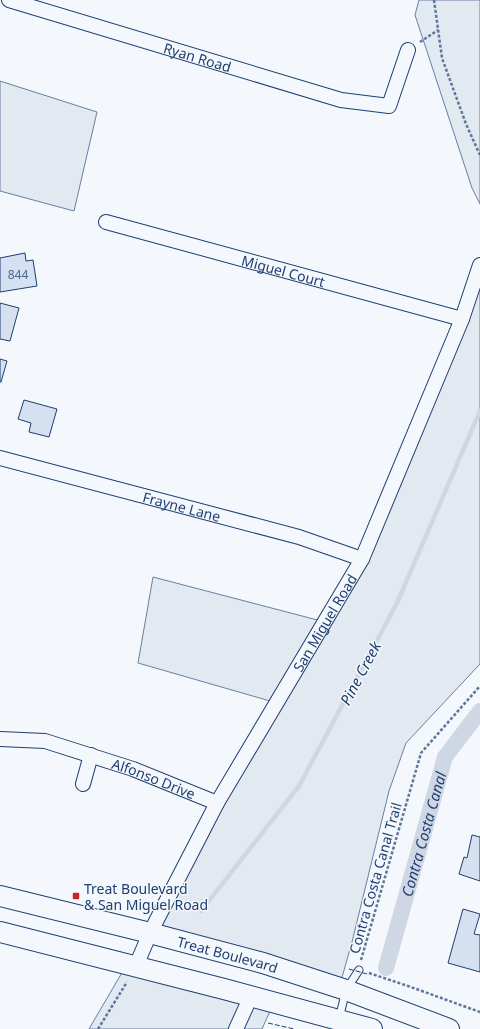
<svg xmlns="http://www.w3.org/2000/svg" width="480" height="1029" font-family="'Noto Sans',sans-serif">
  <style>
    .green { fill: #e3e9f0; stroke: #687fa3 }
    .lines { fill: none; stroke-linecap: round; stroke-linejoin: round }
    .stream { stroke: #cfd7e4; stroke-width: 4.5 }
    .canal { stroke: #cfd7e4; stroke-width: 16 }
    .building { fill: #d5e0f0; stroke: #1d3f73 }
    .lane-casing { stroke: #1d3f73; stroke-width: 9 }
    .street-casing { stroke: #1d3f73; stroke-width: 16 }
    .secondary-casing { stroke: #1d3f73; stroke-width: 22 }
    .path { stroke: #5e769c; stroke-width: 2.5; stroke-dasharray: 3 2; stroke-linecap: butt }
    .lane { stroke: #f4f7fb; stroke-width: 7 }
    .street { stroke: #f4f7fb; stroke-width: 14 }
    .secondary { stroke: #f4f7fb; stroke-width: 20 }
    .fence { stroke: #1d3f73; stroke-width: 1; stroke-dasharray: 5 2; stroke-linecap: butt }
    .poi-dot { fill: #c62828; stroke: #f4f7fb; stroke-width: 1.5 }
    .labels { text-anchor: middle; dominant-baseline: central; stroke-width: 3; stroke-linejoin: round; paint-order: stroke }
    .number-label { font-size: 12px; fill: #4b6792 }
    .street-label { font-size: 14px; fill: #1d3f73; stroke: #f4f7fb }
    .poi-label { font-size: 14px; fill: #1d3f73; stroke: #f4f7fb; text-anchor: start }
    .water-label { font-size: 15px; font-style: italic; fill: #1d3f73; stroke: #f4f7fb }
  </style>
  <rect width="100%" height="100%" fill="#f4f7fb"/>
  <g class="green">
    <polygon points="419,0 480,0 480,204 472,188 415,15"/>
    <polygon points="0,81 97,112 74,211 0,191"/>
    <polygon points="480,265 480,664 406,743 389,791 352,942 339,988 150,933 277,703 138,663 153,577 325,622 362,559"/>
    <polygon points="127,964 274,1002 262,1029 89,1029"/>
  </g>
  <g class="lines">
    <polyline class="stream" points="201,911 299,786 397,603 480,411"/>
    <path class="canal" id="s1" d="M386,968L445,757L480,711"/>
  </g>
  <g class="building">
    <polygon points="25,253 26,261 33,260 37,286 0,292 0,258"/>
    <polygon points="0,303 19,308 10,341 0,339"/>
    <polygon points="0,359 7,361 1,382 0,382"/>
    <polygon points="24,400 57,409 49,437 29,432 31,423 18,419"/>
    <polygon points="472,835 480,837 480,881 459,874 464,857 467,858"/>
    <polygon points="463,909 480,914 474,934 480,935 480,972 448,963"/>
  </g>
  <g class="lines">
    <g class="lane-casing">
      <polyline id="lane" points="339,1019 346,990 359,970"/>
    </g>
    <g class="street-casing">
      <g id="street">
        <path id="s2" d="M9,0L341,100L389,106L408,50"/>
        <path id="s3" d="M106,222L462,319"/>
        <path id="s4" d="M0,458L299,537L362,559"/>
        <path id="s5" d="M0,739L45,741L133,769L217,803"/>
        <polyline points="83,784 91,755"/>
        <path id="s6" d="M136,966L150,933L217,803L362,559L462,319L480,265"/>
        <polyline points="236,1029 251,996"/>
      </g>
    </g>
    <g class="secondary-casing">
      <g id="secondary">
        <path id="s7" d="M0,896L150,933L263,963L346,990L449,1029"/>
        <polyline points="0,932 224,989 372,1029"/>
      </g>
    </g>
    <g class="path">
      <polyline points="434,0 442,58 466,124 480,155"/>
      <polyline points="420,42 438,30"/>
      <polyline points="361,960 421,753 480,686"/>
      <polyline points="369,973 408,986 480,1012"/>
      <polyline points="98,1029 127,982"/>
    </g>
    <use href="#lane" class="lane"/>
    <use href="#street" class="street"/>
    <use href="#secondary" class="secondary"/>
    <g class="fence">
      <polyline points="349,969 367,974"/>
      <polyline points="268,1023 294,1029"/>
    </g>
  </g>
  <rect class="poi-dot" x="72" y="892" width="8" height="8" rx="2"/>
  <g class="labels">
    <g class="number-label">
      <text x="18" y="274">844</text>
    </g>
    <g class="street-label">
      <text stroke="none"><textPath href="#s2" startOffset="197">Ryan Road</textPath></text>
      <text stroke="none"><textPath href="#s3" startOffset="184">Miguel Court</textPath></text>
      <text stroke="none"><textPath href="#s4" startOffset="188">Frayne Lane</textPath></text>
      <text stroke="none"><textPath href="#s6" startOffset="392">San Miguel Road</textPath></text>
      <text stroke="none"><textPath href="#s5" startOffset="160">Alfonso Drive</textPath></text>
      <text transform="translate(375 878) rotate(-74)">Contra Costa Canal Trail</text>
      <text stroke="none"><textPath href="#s7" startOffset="235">Treat Boulevard</textPath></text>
    </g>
    <g class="poi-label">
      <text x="84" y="888">Treat Boulevard<tspan x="84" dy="16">&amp; San Miguel Road</tspan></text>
    </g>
    <g class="water-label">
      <text transform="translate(360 673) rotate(-62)">Pine Creek</text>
      <text stroke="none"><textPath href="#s1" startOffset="139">Contra Costa Canal</textPath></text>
    </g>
  </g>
</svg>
